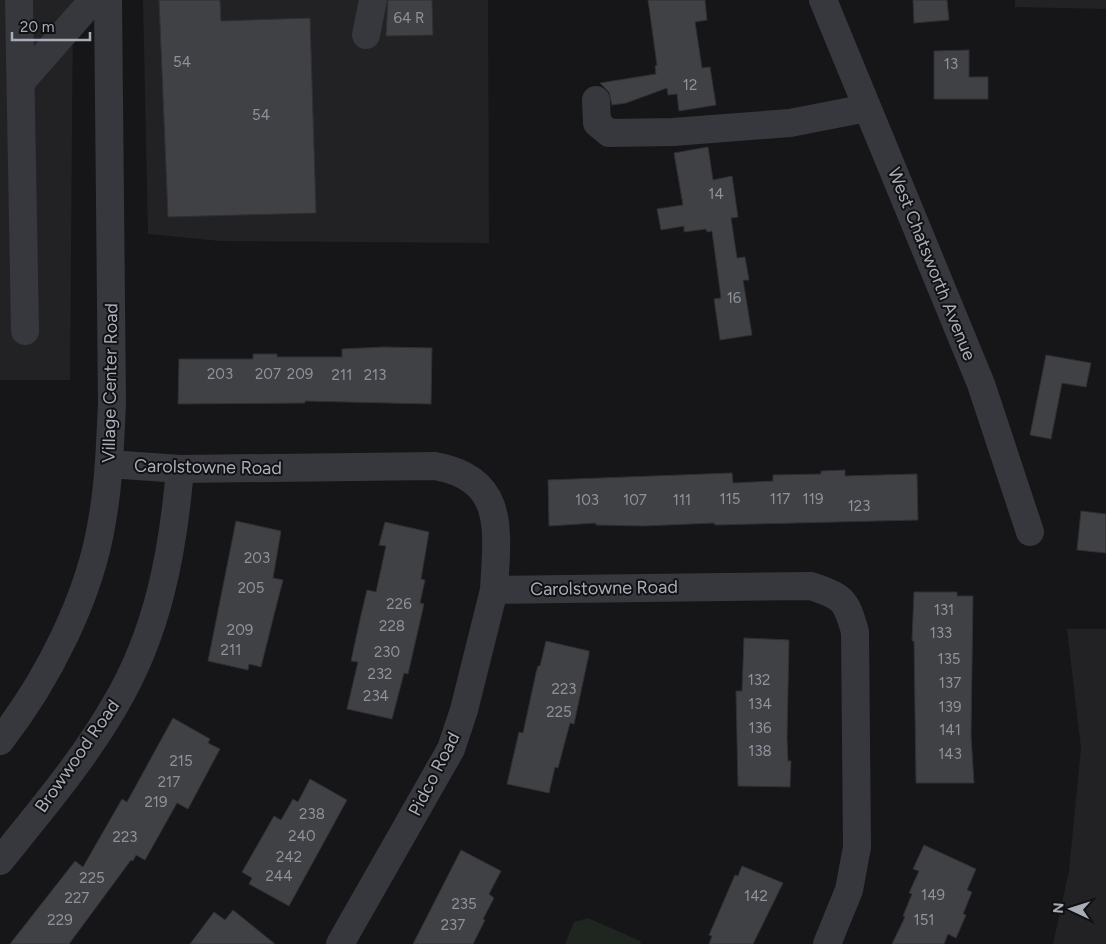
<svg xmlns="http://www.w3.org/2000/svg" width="1106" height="944" font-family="Figtree,sans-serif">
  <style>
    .built { fill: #222225 }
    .green { fill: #1e261f }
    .building { fill: #404145; stroke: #303034 }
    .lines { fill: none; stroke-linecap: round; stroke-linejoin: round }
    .minor { stroke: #37383d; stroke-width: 28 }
    .labels { text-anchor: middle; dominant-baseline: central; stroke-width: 4; stroke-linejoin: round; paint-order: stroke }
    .number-label { font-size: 15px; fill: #8e929b }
    .street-label { font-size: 18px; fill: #a8adb8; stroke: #111113 }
  </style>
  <rect width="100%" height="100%" fill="#161618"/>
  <g class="built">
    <polygon points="0,0 73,0 70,380 0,380"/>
    <polygon points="143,0 488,0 489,243 220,241 148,234"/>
    <polygon points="1015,0 1106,0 1106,9 1015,7"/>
    <polygon points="1067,629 1106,629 1106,944 1053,944 1069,871 1081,748"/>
  </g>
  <polygon class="green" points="588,918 640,941 641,944 565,944 574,922"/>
  <g class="building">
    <polygon points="159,0 220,0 221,21 310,18 316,213 168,217"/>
    <polygon points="388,0 432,0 433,35 386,36"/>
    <polygon points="648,0 705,0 707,20 695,22 702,68 710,67 716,105 679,111 677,94 668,95 667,88 626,103 612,105 609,92 600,83 656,74 655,66 657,65"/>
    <polygon points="913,0 947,0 949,20 914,23"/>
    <polygon points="969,50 969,77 988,77 988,99 934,99 934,51"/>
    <polygon points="708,147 713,180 732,176 738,217 731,218 737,258 745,257 749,280 743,280 752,335 720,340 714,299 721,298 712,231 707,232 706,229 684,232 684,226 661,230 657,209 683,205 674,153"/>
    <polygon points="383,347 432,348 431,404 305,401 305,403 178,404 179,359 253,359 253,354 277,354 277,357 342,357 342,349"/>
    <polygon points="1046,355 1091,363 1086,387 1062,383 1051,439 1030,435"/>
    <polygon points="845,470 845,476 917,474 918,520 715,525 714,523 643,526 596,525 596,523 549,526 548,480 732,473 733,483 773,481 773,475 821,474 821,471"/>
    <polygon points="1081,511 1106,514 1106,553 1077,550"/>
    <polygon points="236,521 281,531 273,578 283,580 277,603 261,667 249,664 248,670 208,661"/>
    <polygon points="385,522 429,532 421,579 425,580 420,603 424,604 408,674 404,673 392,719 347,709 358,662 351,661 361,615 367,590 376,592 386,546 379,545"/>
    <polygon points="914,592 957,592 957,596 973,596 971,735 974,783 916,783 914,641 912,641"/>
    <polygon points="744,638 789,640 787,738 788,761 791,761 790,787 738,786 736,691 742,691"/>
    <polygon points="546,641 589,651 589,654 574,724 570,723 558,768 555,767 549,793 507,784 519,732 523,733 536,673 538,666 540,666"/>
    <polygon points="173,718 210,739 208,743 220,749 188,809 177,803 145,860 136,855 133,861 131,860 69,944 10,944 75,861 83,867 122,799 127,802"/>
    <polygon points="310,779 347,800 289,906 249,884 252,878 242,872 274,816 281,820 293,799 298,802"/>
    <polygon points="924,845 976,869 967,890 972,892 963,914 966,915 956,938 948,934 944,944 892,944 905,917 903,916 912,894 909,893 919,871 913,869"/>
    <polygon points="461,850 501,871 489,894 494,898 483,919 485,920 473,944 413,944"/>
    <polygon points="742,866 783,883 753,944 709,944 712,936 709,935 735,875 738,876"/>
    <polygon points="233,910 275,944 190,944 214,912 225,920"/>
  </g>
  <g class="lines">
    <g class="minor">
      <polyline points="19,0 25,331"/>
      <polyline points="823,0 981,384 1030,532"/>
      <polyline points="366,35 373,0"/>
      <polyline points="21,82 93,0"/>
      <polyline points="596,100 597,123 609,133 673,132 790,123 867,108"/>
      <path d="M109,464L180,469L435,466C507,479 497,532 494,590L811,586C843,597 846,599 855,632L857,847L849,890L827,944"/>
      <path d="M0,741C47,681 90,597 102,521C109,483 110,443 112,404L108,0"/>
      <path d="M0,861C40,811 83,761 115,705C158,633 173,552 180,469"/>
      <polyline points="340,944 451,749 464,710 494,590"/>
    </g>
  </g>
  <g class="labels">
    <g class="number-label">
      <text x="409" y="18">64 R</text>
      <text x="182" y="62">54</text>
      <text x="951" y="64">13</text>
      <text x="690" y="85">12</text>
      <text x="261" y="115">54</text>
      <text x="716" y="194">14</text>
      <text x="734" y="298">16</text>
      <text x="220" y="374">203</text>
      <text x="268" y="374">207</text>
      <text x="300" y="374">209</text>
      <text x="342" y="375">211</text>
      <text x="375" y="375">213</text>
      <text x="730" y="499">115</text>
      <text x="780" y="499">117</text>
      <text x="813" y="499">119</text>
      <text x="587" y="500">103</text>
      <text x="635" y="500">107</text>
      <text x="682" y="500">111</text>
      <text x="859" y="506">123</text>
      <text x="257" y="558">203</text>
      <text x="251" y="588">205</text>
      <text x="399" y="604">226</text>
      <text x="944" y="610">131</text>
      <text x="392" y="626">228</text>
      <text x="240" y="630">209</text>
      <text x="941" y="633">133</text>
      <text x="231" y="650">211</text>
      <text x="387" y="652">230</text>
      <text x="949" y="659">135</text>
      <text x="380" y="674">232</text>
      <text x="759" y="680">132</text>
      <text x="950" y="683">137</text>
      <text x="564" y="689">223</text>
      <text x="376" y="696">234</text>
      <text x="760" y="704">134</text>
      <text x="950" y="707">139</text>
      <text x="559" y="712">225</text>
      <text x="760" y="728">136</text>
      <text x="950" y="730">141</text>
      <text x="760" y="751">138</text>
      <text x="950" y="754">143</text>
      <text x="181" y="761">215</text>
      <text x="169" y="782">217</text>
      <text x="156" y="802">219</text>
      <text x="312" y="814">238</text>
      <text x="302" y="836">240</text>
      <text x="125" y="837">223</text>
      <text x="289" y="857">242</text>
      <text x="279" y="876">244</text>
      <text x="92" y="878">225</text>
      <text x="933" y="895">149</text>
      <text x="756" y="896">142</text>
      <text x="77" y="898">227</text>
      <text x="464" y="904">235</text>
      <text x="60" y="920">229</text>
      <text x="924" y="920">151</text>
      <text x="453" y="925">237</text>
    </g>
    <g class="street-label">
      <text transform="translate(932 264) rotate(68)">West Chatsworth Avenue</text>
      <text transform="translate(110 383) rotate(-89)">Village Center Road</text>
      <text transform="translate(208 467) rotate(1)">Carolstowne Road</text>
      <text transform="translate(604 588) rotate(-1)">Carolstowne Road</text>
      <text transform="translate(77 756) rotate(-55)">Browwood Road</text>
      <text transform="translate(434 774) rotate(-63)">Pidco Road</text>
    </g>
  </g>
  <g transform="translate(1071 909) rotate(274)" stroke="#111113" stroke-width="4" paint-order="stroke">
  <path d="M0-4L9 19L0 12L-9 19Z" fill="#a8adb8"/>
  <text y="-8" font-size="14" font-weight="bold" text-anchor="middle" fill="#a8adb8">N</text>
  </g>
  <path d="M12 32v8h78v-8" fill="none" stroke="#a8adb8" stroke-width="2.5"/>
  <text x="20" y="32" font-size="15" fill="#a8adb8" stroke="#111113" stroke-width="4" paint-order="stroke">20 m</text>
</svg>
